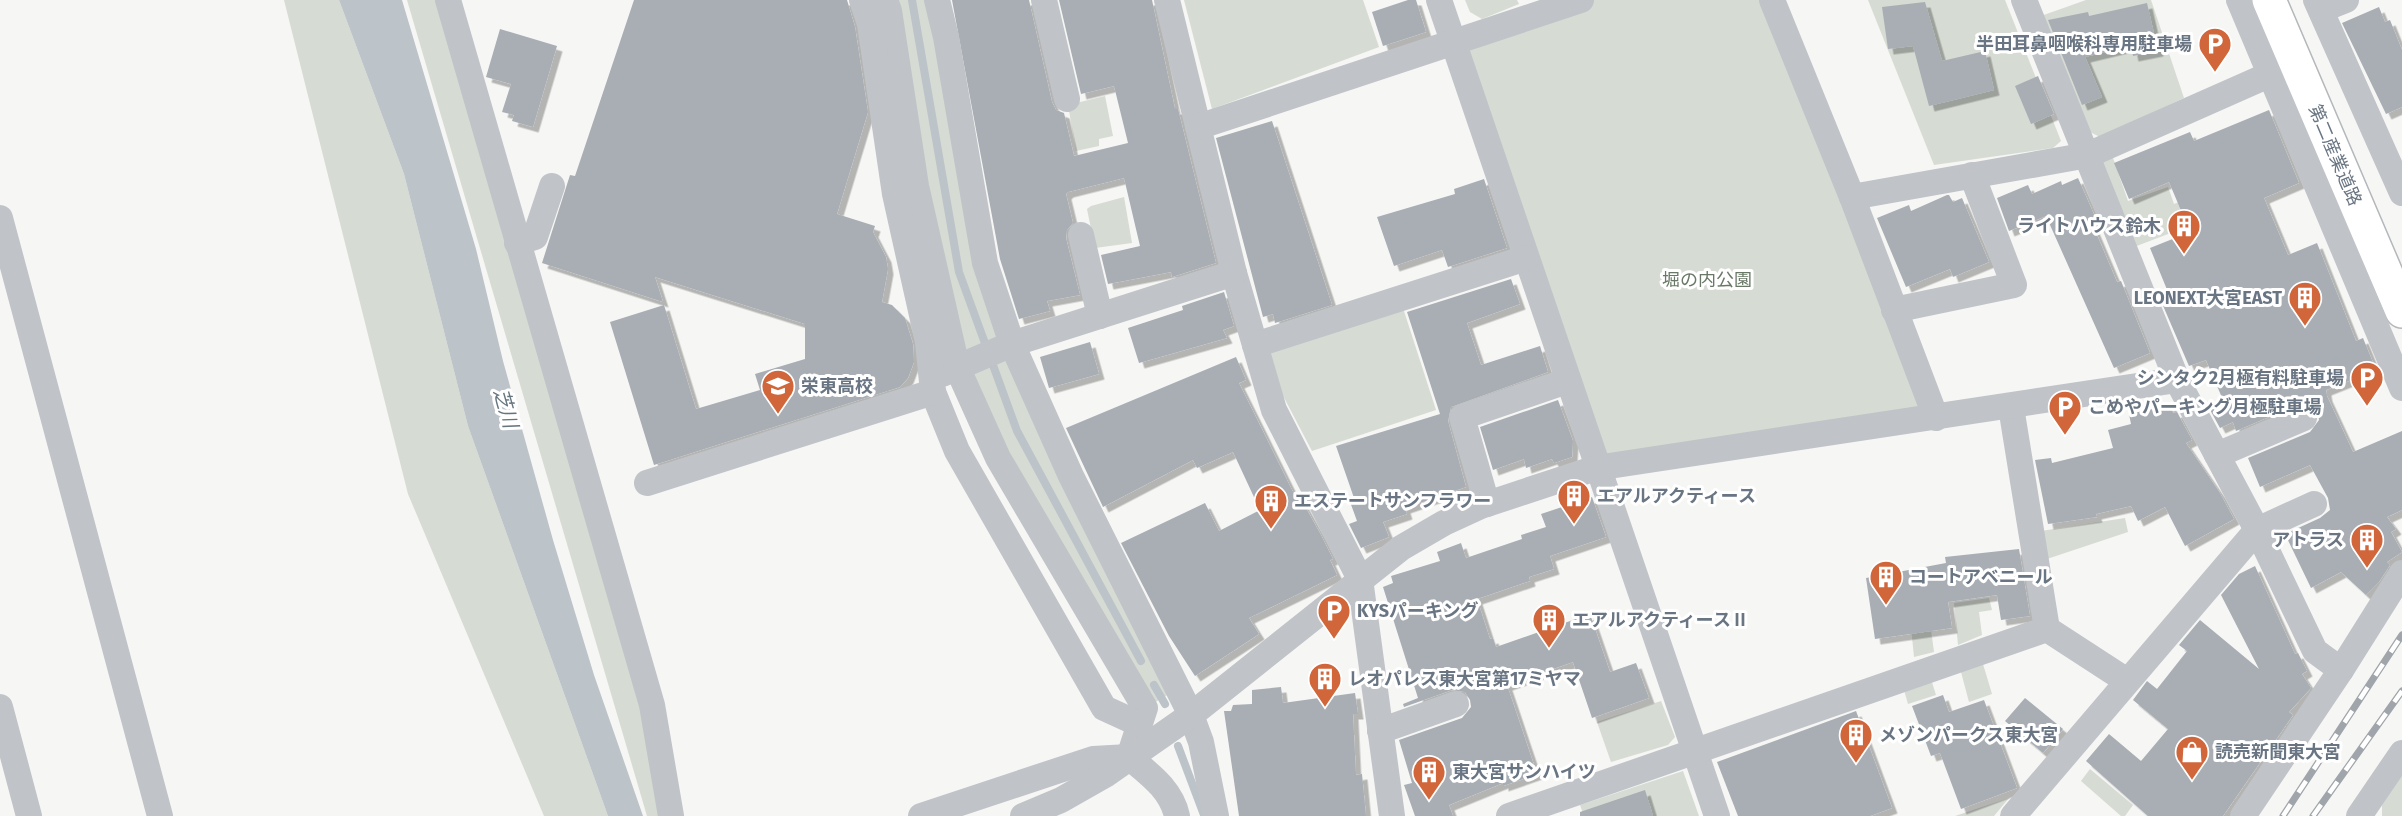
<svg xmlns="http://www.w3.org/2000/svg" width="2402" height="816" font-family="'Fira Sans','Noto Sans JP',sans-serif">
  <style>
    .green { fill: #d6dbd3 }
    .water { fill: #bcc3c9 }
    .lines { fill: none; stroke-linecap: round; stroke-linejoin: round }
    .stream { stroke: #bcc3c9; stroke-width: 8 }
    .building { fill: #a8aeb4; filter: url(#shadow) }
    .major-casing { stroke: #b4b7bb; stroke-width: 36 }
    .minor { stroke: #c0c3c7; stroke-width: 26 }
    .major { stroke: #fff; stroke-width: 33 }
    .rail-casing { stroke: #a0a5ab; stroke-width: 7 }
    .rail { stroke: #fff; stroke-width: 4.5; stroke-dasharray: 14; stroke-linecap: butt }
    .labels { text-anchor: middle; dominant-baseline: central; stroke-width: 6; stroke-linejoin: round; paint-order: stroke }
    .poi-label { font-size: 18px; font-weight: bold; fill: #697582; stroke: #fff; text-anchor: start }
    .street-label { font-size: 18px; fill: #697582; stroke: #fff }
    .park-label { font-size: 18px; fill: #6a7967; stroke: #fff }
    .water-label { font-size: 20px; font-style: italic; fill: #65757e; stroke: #fff }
  </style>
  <defs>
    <filter id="shadow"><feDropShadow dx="5.5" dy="5.5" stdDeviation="0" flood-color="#0004"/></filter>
  </defs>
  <rect width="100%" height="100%" fill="#f6f6f4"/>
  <g class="green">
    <polygon points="284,0 339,0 404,174 468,426 608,816 544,816 408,494"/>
    <polygon points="407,0 439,0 649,726 661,816 647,816"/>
    <polygon points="885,0 937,0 985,263 1178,689 1145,708 957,367"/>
    <polygon points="1184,0 1363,0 1379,47 1212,109"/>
    <polygon points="1465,0 1517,0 1519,4 1482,19 1470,12"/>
    <polygon points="1581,0 1772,0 1936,418 1596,468 1453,42"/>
    <polygon points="1868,0 2005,0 2061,141 2053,148 1934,165"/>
    <polygon points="2086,0 2151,0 2184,98 2100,137 2088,131 2041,16"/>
    <polygon points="1105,96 1113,136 1099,139 1099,146 1076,151 1068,105"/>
    <polygon points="2112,155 2128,201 2168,187 2174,204 2228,182 2257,200 2134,247 2100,160"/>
    <polygon points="1124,197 1132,243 1095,248 1087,209 1091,206"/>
    <polygon points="1403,308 1436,410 1312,451 1279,388 1270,352"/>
    <polygon points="2125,518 2128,532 2047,559 2041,531"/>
    <polygon points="1989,598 1992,610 1979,612 1982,635 1958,645 1954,603"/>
    <polygon points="1929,615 1934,652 1914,657 1910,617"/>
    <polygon points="1983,664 1992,694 1969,702 1961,672"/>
    <polygon points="1931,679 1936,695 1908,704 1904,690"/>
    <polygon points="1661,701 1675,737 1668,745 1611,762 1597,722"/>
    <polygon points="2090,769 2133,805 2125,816 2121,816 2081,781"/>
    <polygon points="1683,771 1699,816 1584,816 1580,805"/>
    <polygon points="2402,775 2402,816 2382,816 2382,805"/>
    <polygon points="2009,798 1994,816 1955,816"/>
  </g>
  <polygon class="water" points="339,0 402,0 476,249 503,361 553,540 594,675 643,816 608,816 468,426 404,174"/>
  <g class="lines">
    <g class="stream">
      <polyline points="912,0 959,272 1017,431 1141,661"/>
      <polyline points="1154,685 1165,704"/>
      <polyline points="1178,746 1204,815"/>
    </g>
  </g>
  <g class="building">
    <polygon points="634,0 847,0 855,27 868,112 837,214 875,226 873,232 886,257 888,269 882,302 892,305 905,318 913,344 914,362 908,378 900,387 654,465 610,322 664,305 696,409 760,390 755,374 805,359 805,324 655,277 663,302 542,263 570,175 575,176"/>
    <polygon points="952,0 1029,0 1052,102 1056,110 1064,113 1074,156 1128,143 1114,86 1081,94 1059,0 1152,0 1175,109 1178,109 1216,263 1172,277 1171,272 1108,284 1101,255 1140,246 1124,178 1068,192 1066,194 1073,223 1067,230 1066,238 1080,295 1047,301 1050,311 1019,319 1000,259"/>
    <polygon points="1408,0 1416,0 1426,32 1383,46 1372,12"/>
    <polygon points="1925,2 1942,61 1985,51 1994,90 1929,106 1913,46 1888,49 1882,7"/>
    <polygon points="2147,3 2158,51 2133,56 2131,46 2085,57 2102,97 2082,105 2048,20 2088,12 2089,16"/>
    <polygon points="2379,7 2385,22 2390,20 2402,50 2402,107 2386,114 2342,23"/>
    <polygon points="500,29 557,46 533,127 512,121 514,115 502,112 511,84 486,77"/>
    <polygon points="2038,76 2054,114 2031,124 2015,86"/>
    <polygon points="2269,110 2299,183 2264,198 2288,255 2317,243 2356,341 2363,338 2376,370 2326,390 2327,396 2353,452 2402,431 2402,510 2387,517 2396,529 2391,532 2402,552 2387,562 2390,565 2379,582 2366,595 2341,572 2311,588 2285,534 2320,518 2330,510 2328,498 2310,465 2260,487 2248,458 2310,432 2319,420 2318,412 2313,406 2299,404 2236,431 2233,422 2220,428 2208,406 2223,400 2206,360 2189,366 2161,301 2170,297 2150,248 2190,232 2169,182 2129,199 2114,163 2190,132 2194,141"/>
    <polygon points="1272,121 1332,305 1275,323 1273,314 1263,317 1216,138"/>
    <polygon points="2078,178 2096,219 2091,221 2117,282 2121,281 2150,353 2114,368 2046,216 2009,231 1997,198 2028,185 2032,194 2061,181 2062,185"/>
    <polygon points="1484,179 1507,248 1448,267 1442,250 1394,266 1377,217 1455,194 1454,189"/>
    <polygon points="1947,195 1949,195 1953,202 1962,198 1989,262 1953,277 1950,269 1906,287 1877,218 1909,205 1911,211"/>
    <polygon points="1511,279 1520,304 1467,323 1481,365 1540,346 1548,372 1451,407 1448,421 1466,487 1405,508 1407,514 1383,522 1389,537 1361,548 1349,524 1357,521 1349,499 1354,498 1336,446 1440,414 1407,312"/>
    <polygon points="1224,292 1234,326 1223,330 1227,338 1139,363 1128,328 1183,310 1182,306"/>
    <polygon points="1090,342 1099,374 1049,388 1040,357"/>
    <polygon points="1236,357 1246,380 1239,383 1294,494 1297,492 1321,535 1333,559 1330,560 1337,575 1249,618 1259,634 1195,676 1169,636 1121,543 1205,503 1219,531 1260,510 1233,452 1197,468 1193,460 1103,507 1066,428"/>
    <polygon points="1558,400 1573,441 1572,457 1554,463 1552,459 1526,468 1524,459 1493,470 1480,427"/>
    <polygon points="2171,405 2173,413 2177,412 2192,440 2186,443 2220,493 2234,519 2185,546 2165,507 2138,521 2131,506 2096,514 2097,517 2048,524 2035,460 2051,458 2052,463 2113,448 2108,430 2131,424 2129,414"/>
    <polygon points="1592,497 1606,537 1550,556 1554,569 1529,577 1530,581 1477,599 1490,639 1493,638 1496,647 1590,614 1610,672 1636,663 1649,698 1592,718 1573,662 1507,685 1537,774 1503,786 1503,783 1449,805 1453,816 1415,816 1404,785 1412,783 1399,740 1462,718 1471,707 1470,700 1465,692 1452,690 1404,707 1403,704 1418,698 1383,587 1393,583 1391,576 1440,561 1437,552 1461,543 1466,558 1522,539 1521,535 1546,527 1541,514"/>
    <polygon points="2019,549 2030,616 2001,620 1997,595 1948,602 1952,628 1875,639 1866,578 1946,563 1945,557"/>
    <polygon points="2255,566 2295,654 2298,653 2307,671 2302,674 2311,688 2289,712 2293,715 2223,816 2148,816 2086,761 2109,734 2141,761 2168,729 2133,700 2147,681 2157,689 2187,651 2179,645 2200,620 2259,669 2221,595 2239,574"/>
    <polygon points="1281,687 1283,703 1355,693 1358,714 1353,714 1356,775 1362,774 1366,816 1239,816 1224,711 1231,711 1233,705 1252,704 1252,690"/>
    <polygon points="1943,695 1949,712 1984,700 2017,788 1961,809 1940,753 1931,756 1912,706"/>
    <polygon points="2025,698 2063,729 2043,753 2005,721"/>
    <polygon points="1856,711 1892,808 1870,816 1738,816 1717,762"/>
    <polygon points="1645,790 1653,816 1580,816 1580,812"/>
  </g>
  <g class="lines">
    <g class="major-casing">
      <polyline id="major" points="2269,0 2402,311"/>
    </g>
    <g class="minor">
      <polyline points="448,0 652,705 671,816"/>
      <polyline points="885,0 889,11 916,186 957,367 998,458 1145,708 1129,757"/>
      <polyline points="937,0 946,37 985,263 1012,344 1071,476 1191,715 1201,742 1216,816"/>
      <polyline points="1044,0 1067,99"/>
      <polyline points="1167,0 1234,273 1274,410 1360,579 1392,816"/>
      <polyline points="1439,0 1717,816"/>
      <polyline points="1772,0 1852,197 1936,418"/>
      <polyline points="2024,0 2177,380 2257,530 2315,651 2341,670"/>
      <polyline points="2239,0 2402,388"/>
      <polyline points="2316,0 2402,193"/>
      <polyline points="2321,10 2346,0"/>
      <polyline points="1198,127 1581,0"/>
      <polyline points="1852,197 2088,155 2271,74"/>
      <polyline points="0,218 160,816"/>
      <polyline points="1081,235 1100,316"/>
      <polyline points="517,243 535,237 552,186"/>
      <polyline points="1894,310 2014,285 1972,175"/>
      <polyline points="1255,345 1526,258"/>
      <polyline points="942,374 1012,344 1234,273"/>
      <polyline points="933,392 957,451 1104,708 1139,724"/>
      <polyline points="2011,407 2047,629"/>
      <polyline points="2217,455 2304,418"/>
      <polyline points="647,483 933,392 928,342 895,194 870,24 862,0"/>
      <polyline points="1487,504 1462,417 1567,381"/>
      <polyline points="0,707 29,816"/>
      <polyline points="1380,731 1456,704"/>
      <path d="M921,816L1093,759L1129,757C1149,774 1171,789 1177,816"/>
      <polyline points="1023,816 1061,800 1105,775 1191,715 1401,548 1444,523 1481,506 1596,468 2177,380"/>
      <polyline points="1509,816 2047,629 2127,681"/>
      <polyline points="2013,816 2257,530 2314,504"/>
      <polyline points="2243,816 2341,670 2402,573"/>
      <polyline points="2359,816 2402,753"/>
    </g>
    <use href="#major" class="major"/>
    <g class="rail-casing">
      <g id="rail">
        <polyline points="2283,816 2402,635"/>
        <polyline points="2313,816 2402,691"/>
      </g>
    </g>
    <use href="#rail" class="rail"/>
  </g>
  <defs>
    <g id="parking-pin" transform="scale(1.725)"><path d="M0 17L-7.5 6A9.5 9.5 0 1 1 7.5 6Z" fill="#d0663a" stroke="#fff"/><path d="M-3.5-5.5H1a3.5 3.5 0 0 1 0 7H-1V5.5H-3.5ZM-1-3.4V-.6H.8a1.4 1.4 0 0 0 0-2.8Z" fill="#fff"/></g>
    <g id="building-pin" transform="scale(1.725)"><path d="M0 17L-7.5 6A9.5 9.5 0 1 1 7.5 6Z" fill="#d0663a" stroke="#fff"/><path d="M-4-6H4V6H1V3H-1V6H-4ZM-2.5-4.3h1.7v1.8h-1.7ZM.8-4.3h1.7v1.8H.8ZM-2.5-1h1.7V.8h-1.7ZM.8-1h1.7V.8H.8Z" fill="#fff"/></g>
    <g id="school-pin" transform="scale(1.725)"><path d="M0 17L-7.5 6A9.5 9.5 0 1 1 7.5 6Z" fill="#d0663a" stroke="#fff"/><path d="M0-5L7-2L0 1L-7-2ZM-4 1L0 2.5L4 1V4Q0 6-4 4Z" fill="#fff"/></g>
    <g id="shop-pin" transform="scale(1.725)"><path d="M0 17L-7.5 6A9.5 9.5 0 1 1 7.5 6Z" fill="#d0663a" stroke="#fff"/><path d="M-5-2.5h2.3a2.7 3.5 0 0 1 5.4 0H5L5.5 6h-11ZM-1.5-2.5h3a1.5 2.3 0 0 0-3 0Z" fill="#fff"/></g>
  </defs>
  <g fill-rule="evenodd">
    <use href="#parking-pin" x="2215" y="44"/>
    <use href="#building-pin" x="2184" y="226"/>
    <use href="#building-pin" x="2305" y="298"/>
    <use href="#parking-pin" x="2367" y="378"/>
    <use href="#school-pin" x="778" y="386"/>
    <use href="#parking-pin" x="2065" y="407"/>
    <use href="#building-pin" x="1574" y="496"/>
    <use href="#building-pin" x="1271" y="501"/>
    <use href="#building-pin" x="2367" y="540"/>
    <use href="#building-pin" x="1886" y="577"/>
    <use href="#parking-pin" x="1334" y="611"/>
    <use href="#building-pin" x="1549" y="620"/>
    <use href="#building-pin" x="1325" y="679"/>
    <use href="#building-pin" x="1856" y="735"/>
    <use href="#shop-pin" x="2192" y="752"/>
    <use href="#building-pin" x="1429" y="772"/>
  </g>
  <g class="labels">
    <g class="poi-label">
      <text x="2192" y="44" text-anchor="end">半田耳鼻咽喉科専用駐車場</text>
      <text x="2161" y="226" text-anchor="end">ライトハウス鈴木</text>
      <text x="2282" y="298" text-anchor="end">LEONEXT大宮EAST</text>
      <text x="2344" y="378" text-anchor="end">シンタク2月極有料駐車場</text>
      <text x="801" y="386">栄東高校</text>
      <text x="2088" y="407">こめやパーキング月極駐車場</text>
      <text x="1597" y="496">エアルアクティース</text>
      <text x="1294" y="501">エステートサンフラワー</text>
      <text x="2344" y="540" text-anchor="end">アトラス</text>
      <text x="1909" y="577">コートアベニール</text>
      <text x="1357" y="611">KYSパーキング</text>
      <text x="1572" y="620">エアルアクティースⅡ</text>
      <text x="1348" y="679">レオパレス東大宮第17ミヤマ</text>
      <text x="1879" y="735">メゾンパークス東大宮</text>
      <text x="2215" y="752">読売新聞東大宮</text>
      <text x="1452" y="772">東大宮サンハイツ</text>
    </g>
    <g class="street-label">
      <text transform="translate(2335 155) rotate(67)">第二産業道路</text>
    </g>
    <g class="park-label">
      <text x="1707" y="280">堀の内公園</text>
    </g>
    <g class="water-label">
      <text transform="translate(506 408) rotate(74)">芝川</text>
    </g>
  </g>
</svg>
